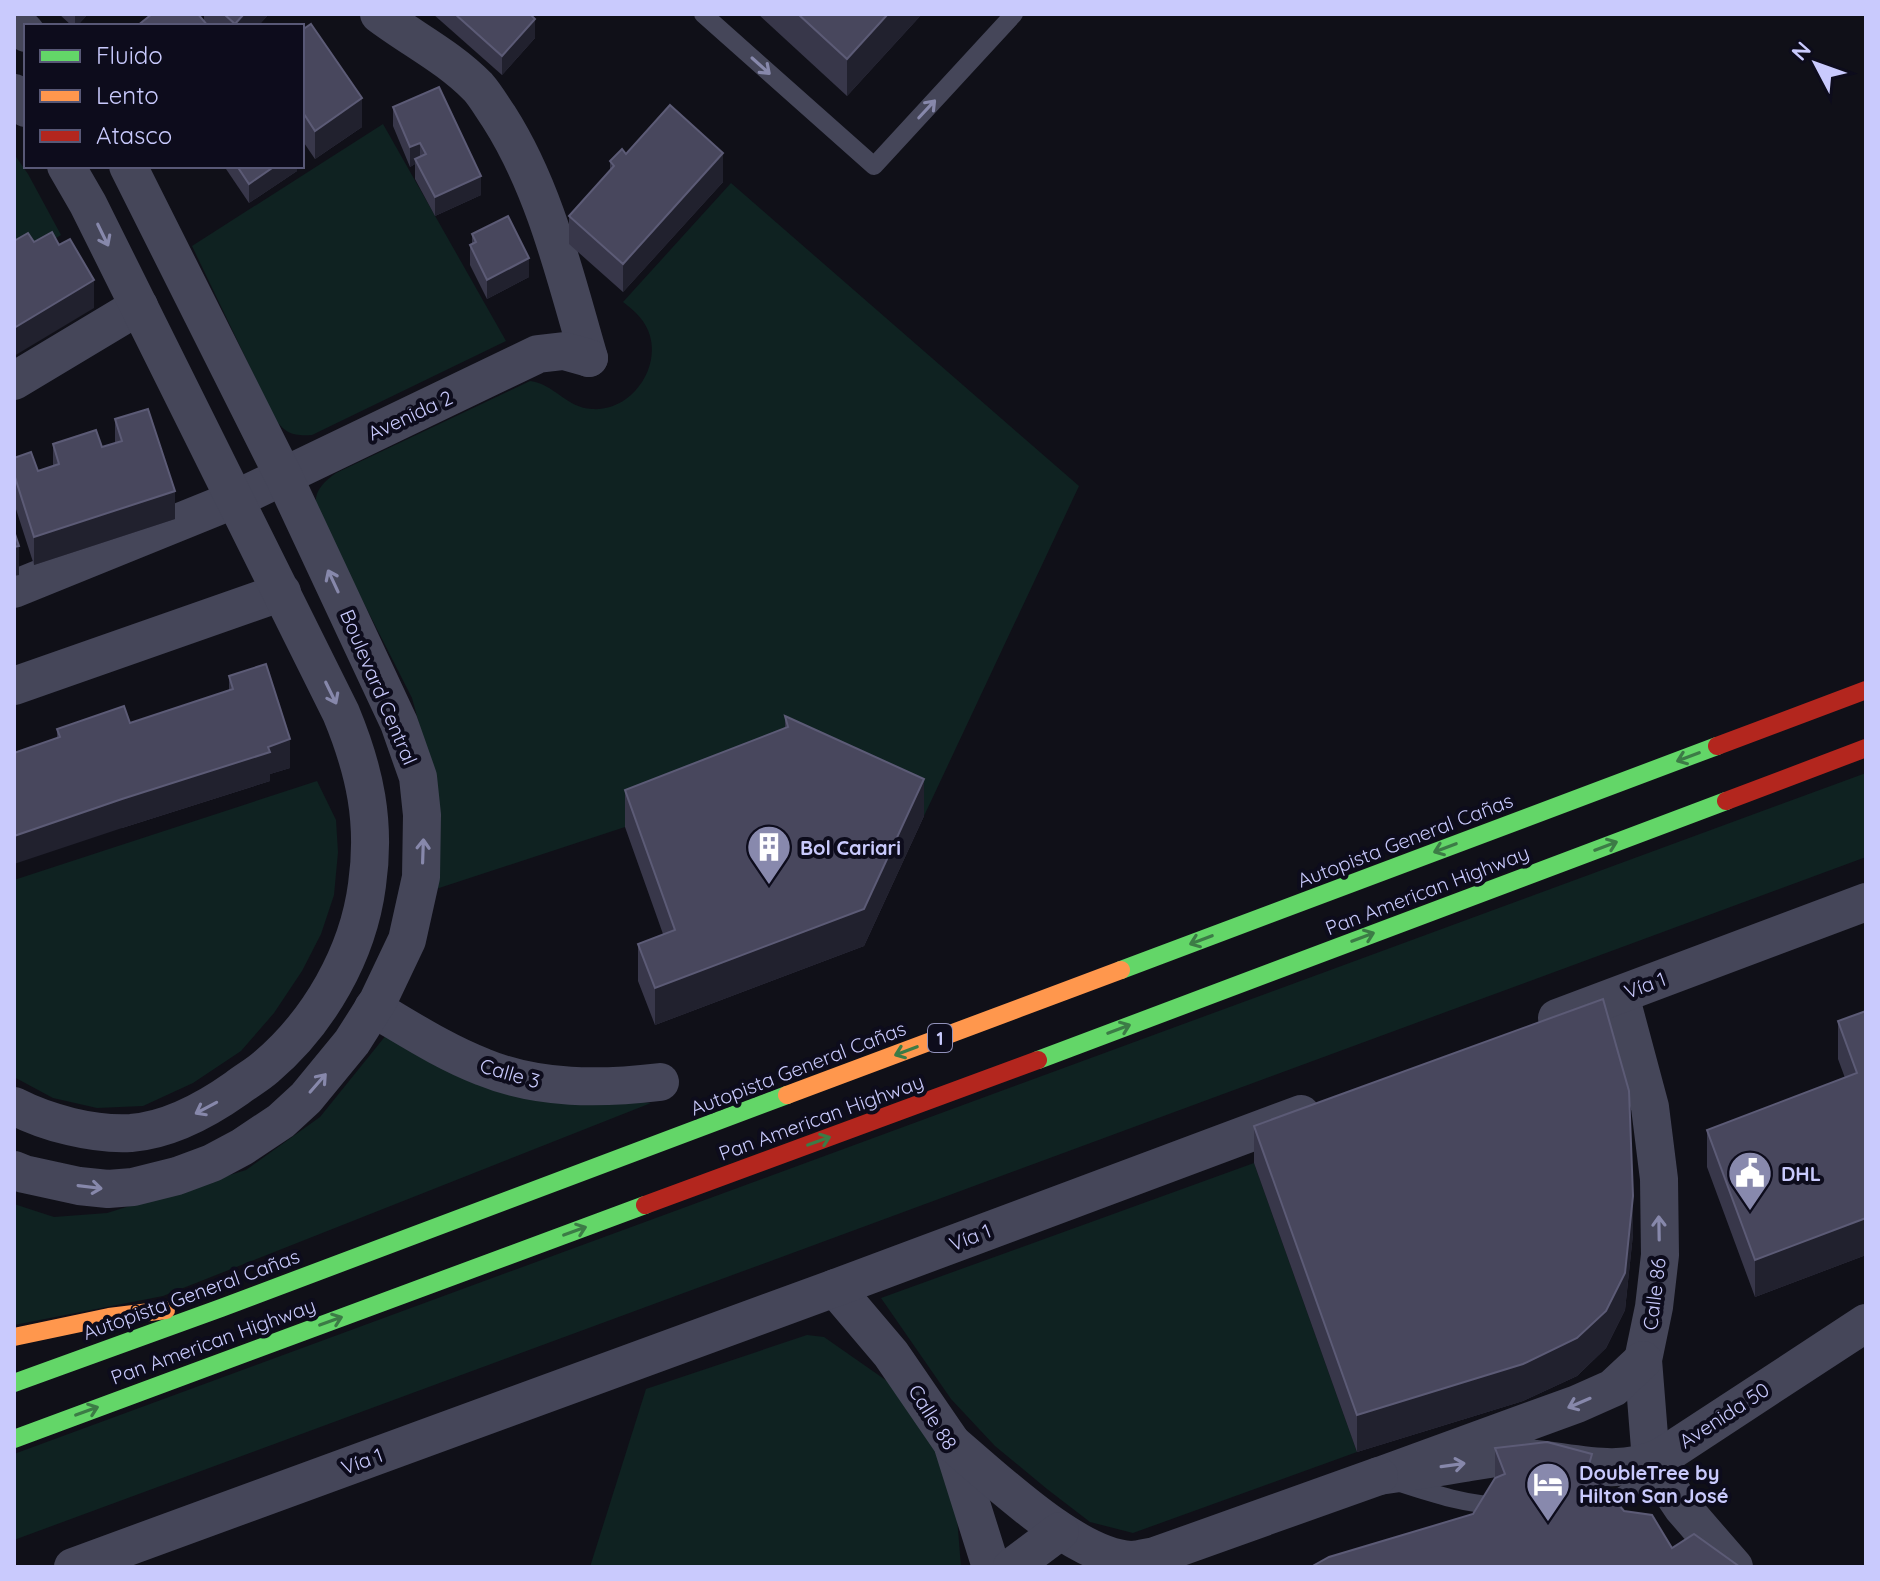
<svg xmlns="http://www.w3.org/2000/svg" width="1880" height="1581" font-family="Quicksand,sans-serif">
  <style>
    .green { fill: #0f2221 }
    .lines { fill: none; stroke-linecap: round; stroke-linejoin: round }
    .lane { stroke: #454659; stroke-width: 18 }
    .street { stroke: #454659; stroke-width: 38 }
    .fast { stroke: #63d668; stroke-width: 18 }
    .slow { stroke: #ff974d; stroke-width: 18 }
    .jam { stroke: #b3261e; stroke-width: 18 }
    .wall { fill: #38374a }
    .shaded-wall { fill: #21212e }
    .building { fill: #48475d; stroke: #5c5b76; stroke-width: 2 }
    .oneway { stroke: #8788ab }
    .oneway2 { stroke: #3c7b46 }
    .labels { text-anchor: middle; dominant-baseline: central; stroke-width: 8; stroke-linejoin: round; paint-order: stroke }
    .shield { fill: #0d0c1c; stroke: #9191ba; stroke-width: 2 }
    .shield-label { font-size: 18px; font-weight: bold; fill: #c9cafd }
    .street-label { font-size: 20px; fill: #c9cafd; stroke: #0d0c1c }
    .poi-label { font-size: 20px; font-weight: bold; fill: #c9cafd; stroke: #0d0c1c; text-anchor: start }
  </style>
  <rect width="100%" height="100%" fill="#101018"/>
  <g class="green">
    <path d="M383,124L506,341L312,435C293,436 286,434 275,419L192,246Z"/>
    <polygon points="14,154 28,174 61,235 14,264"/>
    <path d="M731,183L1079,486L924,816L788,764L625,827L433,890L429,760L412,698L317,511C312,493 322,483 336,473L530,381C554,384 567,408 592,409C629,412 660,371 650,336C646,321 635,311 623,302Z"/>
    <polygon points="1866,773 1866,857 14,1540 14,1454"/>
    <polygon points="317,781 336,820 338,852 334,895 321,934 302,971 274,1013 241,1051 193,1083 143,1106 97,1108 53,1098 14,1077 14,880"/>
    <polygon points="387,1034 504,1089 651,1103 163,1296 14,1325 14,1204 54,1217 107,1213 246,1170 320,1117"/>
    <polygon points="1254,1163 1357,1452 1133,1533 1090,1522 1047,1489 995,1446 951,1399 881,1298"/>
    <polygon points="807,1335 824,1337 887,1381 939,1449 957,1517 961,1567 590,1567 646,1389"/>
  </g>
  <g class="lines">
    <g class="lane">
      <polyline points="703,14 874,166 1014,14"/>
      <path d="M1397,1482C1434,1494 1463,1504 1503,1506"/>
      <path d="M1593,1505C1625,1500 1633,1490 1650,1463"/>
    </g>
    <g class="street">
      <path d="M379,14C412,39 449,57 478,87C486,96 492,107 499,117C545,189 565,276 589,358"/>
      <polyline points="14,20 26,33"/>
      <polyline points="14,93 26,108"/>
      <polyline points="14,381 139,306"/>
      <polyline points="14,589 236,499 538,354 564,351 589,358"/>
      <polyline points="14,686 282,592"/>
      <polyline points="1620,995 1650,1107 1659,1179 1660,1255 1654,1307 1643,1360 1651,1461 1682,1507 1734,1567"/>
      <path d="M373,1008C409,1029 444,1052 483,1067C539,1090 601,1089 660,1082"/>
      <polyline points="1557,1018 1866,902"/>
      <path d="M14,1106C47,1123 93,1135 131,1133C169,1130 206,1110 237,1088C246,1081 257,1075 266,1067C319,1022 358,954 367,885C376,822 365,771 341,713L88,204L66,166"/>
      <polyline points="14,1170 24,1174 79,1186 108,1189 133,1187 177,1176 212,1163 242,1147 281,1121 306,1098 352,1042 378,1001 407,940 421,877 422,815 418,777 399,723 283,475 128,166"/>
      <polyline points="835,1288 891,1354 952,1443 991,1567"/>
      <path d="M1643,1360L1613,1388L1577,1404L1379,1476C1407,1472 1435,1468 1464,1463C1477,1461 1492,1458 1506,1457C1559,1456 1612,1481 1663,1456L1866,1323"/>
      <path d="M952,1443C995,1479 1075,1557 1131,1560C1139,1560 1148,1557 1155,1556L1379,1476"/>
      <polyline points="73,1567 835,1288 1301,1114"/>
      <polyline points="1012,1567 1060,1531"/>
    </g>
    <g class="fast">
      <polyline points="1121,970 1717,746"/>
      <polyline points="1038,1060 1726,801"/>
      <polyline points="14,1383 221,1308 787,1095"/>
      <polyline points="14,1439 645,1205"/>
    </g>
    <g class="slow">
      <polyline points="787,1095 1121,970"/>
      <polyline points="14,1337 109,1317 166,1310"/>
    </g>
    <g class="jam">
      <polyline points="1717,746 1866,690"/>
      <polyline points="1726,801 1866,748"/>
      <polyline points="645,1205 1038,1060"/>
    </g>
  </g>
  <g class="wall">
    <polygon points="59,14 88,14 77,26 72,26"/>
    <polygon points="204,14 269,14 258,26 137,26 198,15 204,22"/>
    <polygon points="433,14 530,14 535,38 502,75"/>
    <polygon points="758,14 922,14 847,96"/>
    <polygon points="302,30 362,127 315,159 302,140"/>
    <polygon points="393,107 481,195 435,216 415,179 415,164 410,167 393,126"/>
    <polygon points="626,154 723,182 623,292 569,244 569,216 610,171 610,161"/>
    <polygon points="224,166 297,166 297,171 249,203"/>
    <polygon points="472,234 529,277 487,299 470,265 470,245 472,244"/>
    <polygon points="115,419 175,519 34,565 14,503 14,458 38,471 53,466 53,444 102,447 115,443"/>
    <polygon points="229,676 290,768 270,774 270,781 122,828 57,738 57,729 130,723 229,690"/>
    <polygon points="785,716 924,816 864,946 655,1025 638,981 638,944 663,934 625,827 625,790 785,728"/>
    <polygon points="1866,1011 1866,1255 1755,1297 1707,1167 1707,1130 1845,1078 1838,1059 1838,1021"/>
    <polygon points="1254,1126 1633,1234 1625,1310 1606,1348 1577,1376 1523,1401 1357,1452 1254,1163"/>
    <polygon points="1495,1448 1592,1472 1624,1511 1672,1548 1473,1514 1495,1478"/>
  </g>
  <g class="shaded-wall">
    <polygon points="75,14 88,14 77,26 75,26"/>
    <polygon points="244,14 269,14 258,26 235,26 235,24"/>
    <polygon points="888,14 922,14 847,96 847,59"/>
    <polygon points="535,19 535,38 502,75 502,56"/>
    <polygon points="362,98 362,127 315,159 315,131"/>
    <polygon points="420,143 420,162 415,159 415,164 410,167 410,147"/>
    <polygon points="723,153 723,182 623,292 623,264"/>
    <polygon points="275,166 297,166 297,171 249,203 249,184"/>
    <polygon points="481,176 481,195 435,216 435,197"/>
    <polygon points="529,258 529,277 487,299 487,280"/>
    <polygon points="94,280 94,308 14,356 14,328"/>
    <polygon points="175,491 175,519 34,565 34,537"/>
    <polygon points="19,546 19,575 14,576 14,547"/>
    <polygon points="290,739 290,768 270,774 270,781 122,828 14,864 14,836"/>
    <polygon points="924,779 924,816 864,946 655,1025 655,988"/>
    <polygon points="1633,1196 1633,1234 1625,1310 1606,1348 1577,1376 1523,1401 1357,1452 1357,1415"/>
    <polygon points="1866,1218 1866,1255 1755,1297 1755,1260"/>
  </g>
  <g class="building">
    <polygon points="152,14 198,14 208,26 137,26"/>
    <polygon points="224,14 244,14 235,24"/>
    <polygon points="455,14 530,14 535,19 502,56"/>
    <polygon points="798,14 888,14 847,59"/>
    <polygon points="311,24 362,98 315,131 302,111 302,30"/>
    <polygon points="439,87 481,176 435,197 415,159 426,154 420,143 410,147 393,107"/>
    <polygon points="670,105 723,153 623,264 569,216 614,166 610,161 622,149 626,154"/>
    <polygon points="237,166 275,166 249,184"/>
    <polygon points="508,216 529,258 487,280 470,245 476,242 472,234"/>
    <polygon points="52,232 59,245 70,239 94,280 14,328 14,241 28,233 34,242"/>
    <polygon points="148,409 175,491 34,537 14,474 14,458 31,452 38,471 59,464 53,444 96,430 102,447 122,441 115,419"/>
    <polygon points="14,531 19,546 14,547"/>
    <polygon points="266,664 290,739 268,747 270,752 122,799 14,836 14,753 60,737 57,729 124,706 130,723 233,689 229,676"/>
    <polygon points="785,716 924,779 864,909 655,988 638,944 675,930 625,790 788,727"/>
    <polygon points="1603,999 1629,1091 1633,1196 1625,1273 1606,1311 1577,1338 1523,1364 1357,1415 1254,1126"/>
    <polygon points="1866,1011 1866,1218 1755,1260 1707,1130 1857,1073 1838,1021"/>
    <polygon points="1547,1442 1592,1454 1588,1468 1624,1511 1652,1515 1672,1548 1694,1534 1740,1567 1311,1567 1329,1557 1473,1514 1495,1478 1505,1474 1495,1448"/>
  </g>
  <defs><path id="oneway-shaft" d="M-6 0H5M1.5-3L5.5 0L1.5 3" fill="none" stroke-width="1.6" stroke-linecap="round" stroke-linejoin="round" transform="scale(2)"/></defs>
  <g class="oneway">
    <use href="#oneway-shaft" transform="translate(761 66) rotate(42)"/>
    <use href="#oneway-shaft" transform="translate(927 109) rotate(-47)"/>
    <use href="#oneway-shaft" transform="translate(103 235) rotate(64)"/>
    <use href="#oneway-shaft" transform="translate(333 581) rotate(-115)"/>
    <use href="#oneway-shaft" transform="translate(331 693) rotate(64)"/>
    <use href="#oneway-shaft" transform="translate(423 851) rotate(-88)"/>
    <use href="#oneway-shaft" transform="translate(318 1083) rotate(-49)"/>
    <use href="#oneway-shaft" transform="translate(206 1108) rotate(152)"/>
    <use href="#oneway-shaft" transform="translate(90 1187) rotate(7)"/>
    <use href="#oneway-shaft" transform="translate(1659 1228) rotate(-91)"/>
    <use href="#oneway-shaft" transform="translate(1579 1403) rotate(157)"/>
    <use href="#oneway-shaft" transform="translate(1453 1465) rotate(-8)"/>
  </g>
  <g class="oneway2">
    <use href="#oneway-shaft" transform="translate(1688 757) rotate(159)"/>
    <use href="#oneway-shaft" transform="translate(1606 846) rotate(-21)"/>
    <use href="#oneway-shaft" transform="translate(1445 848) rotate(159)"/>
    <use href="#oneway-shaft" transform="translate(1363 937) rotate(-21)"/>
    <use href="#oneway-shaft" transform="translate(1201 940) rotate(159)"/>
    <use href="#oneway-shaft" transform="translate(1119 1029) rotate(-21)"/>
    <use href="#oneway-shaft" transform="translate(906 1051) rotate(159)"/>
    <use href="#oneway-shaft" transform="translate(819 1141) rotate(-20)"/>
    <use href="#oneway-shaft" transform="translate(575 1231) rotate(-20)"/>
    <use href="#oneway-shaft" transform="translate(331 1321) rotate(-20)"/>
    <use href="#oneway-shaft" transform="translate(87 1411) rotate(-20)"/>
  </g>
  <defs>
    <g id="building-pin" transform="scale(2.3)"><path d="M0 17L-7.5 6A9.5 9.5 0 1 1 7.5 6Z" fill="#8889ad" stroke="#0d0c1c"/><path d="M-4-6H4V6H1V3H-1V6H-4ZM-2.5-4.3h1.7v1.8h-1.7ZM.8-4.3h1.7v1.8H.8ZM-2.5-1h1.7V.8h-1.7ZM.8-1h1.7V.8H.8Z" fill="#fff"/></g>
    <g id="civic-pin" transform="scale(2.3)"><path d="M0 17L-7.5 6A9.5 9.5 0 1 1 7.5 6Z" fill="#8889ad" stroke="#0d0c1c"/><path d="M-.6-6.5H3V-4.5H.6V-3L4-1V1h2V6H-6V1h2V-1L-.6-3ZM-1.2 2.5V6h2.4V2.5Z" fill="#fff"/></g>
    <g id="hotel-pin" transform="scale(2.3)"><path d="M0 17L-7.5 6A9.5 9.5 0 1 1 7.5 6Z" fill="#8889ad" stroke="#0d0c1c"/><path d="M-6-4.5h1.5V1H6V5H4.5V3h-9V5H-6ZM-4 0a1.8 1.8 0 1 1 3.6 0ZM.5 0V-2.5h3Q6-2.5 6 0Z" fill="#fff"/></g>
  </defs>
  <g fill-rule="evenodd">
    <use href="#building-pin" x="769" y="847"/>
    <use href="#civic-pin" x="1750" y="1173"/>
    <use href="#hotel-pin" x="1548" y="1484"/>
  </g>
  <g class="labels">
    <rect class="shield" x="928" y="1024" width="24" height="28" rx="6"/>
    <g class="shield-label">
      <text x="940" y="1038">1</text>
    </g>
    <g class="street-label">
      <text transform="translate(410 415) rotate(-25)">Avenida 2</text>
      <text transform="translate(379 687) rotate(67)">Boulevard Central</text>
      <text transform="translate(1405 840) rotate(-21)">Autopista General Cañas</text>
      <text transform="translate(1427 890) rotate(-21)">Pan American Highway</text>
      <text transform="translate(1645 985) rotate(-20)">Vía 1</text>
      <text transform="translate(798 1068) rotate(-21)">Autopista General Cañas</text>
      <text transform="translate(510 1073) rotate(16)">Calle 3</text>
      <text transform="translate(821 1117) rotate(-20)">Pan American Highway</text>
      <text transform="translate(970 1237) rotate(-21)">Vía 1</text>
      <text transform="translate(191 1294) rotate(-20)">Autopista General Cañas</text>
      <text transform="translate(1654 1294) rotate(-83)">Calle 86</text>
      <text transform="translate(213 1341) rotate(-20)">Pan American Highway</text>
      <text transform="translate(1724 1415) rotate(-33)">Avenida 50</text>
      <text transform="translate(933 1417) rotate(58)">Calle 88</text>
      <text transform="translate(362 1461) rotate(-20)">Vía 1</text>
    </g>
    <g class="poi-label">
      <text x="800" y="847">Bol Cariari</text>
      <text x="1781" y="1173">DHL</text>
      <text x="1579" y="1472">DoubleTree by<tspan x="1579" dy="23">Hilton San José</tspan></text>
    </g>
  </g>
  <rect width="1880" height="1581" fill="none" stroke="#c9cafd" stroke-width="32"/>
  <rect x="24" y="24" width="280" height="144" fill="#0d0c1c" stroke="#585876" stroke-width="2"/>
  <rect x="40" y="50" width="40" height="12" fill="#63d668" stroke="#585876" stroke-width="2"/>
  <text x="96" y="64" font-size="24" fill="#c9cafd">Fluido</text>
  <rect x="40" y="90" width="40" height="12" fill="#ff974d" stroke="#585876" stroke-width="2"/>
  <text x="96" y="104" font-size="24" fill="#c9cafd">Lento</text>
  <rect x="40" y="130" width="40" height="12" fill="#b3261e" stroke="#585876" stroke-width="2"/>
  <text x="96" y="144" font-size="24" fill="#c9cafd">Atasco</text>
  <g transform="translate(1816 64) rotate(311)" stroke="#0d0c1c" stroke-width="6" paint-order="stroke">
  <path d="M0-6L14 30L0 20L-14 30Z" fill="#c9cafd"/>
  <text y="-12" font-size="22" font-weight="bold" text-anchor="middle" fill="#c9cafd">N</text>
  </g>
</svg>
